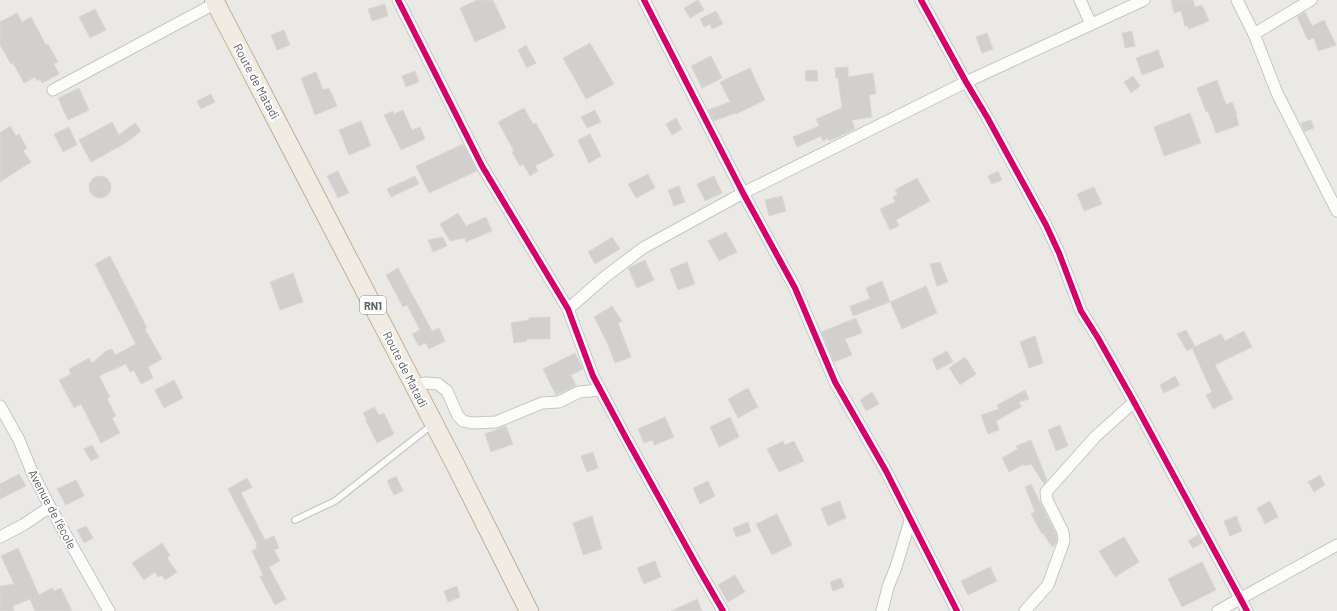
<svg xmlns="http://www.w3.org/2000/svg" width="1337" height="611" font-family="Barlow,sans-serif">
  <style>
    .building { fill: #d2d0cf; stroke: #dad8d5 }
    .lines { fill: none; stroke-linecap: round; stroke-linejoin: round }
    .service-casing { stroke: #c6c6c7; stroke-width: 8 }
    .minor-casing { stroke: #c6c6c7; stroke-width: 13 }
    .trunk-casing { stroke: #c3af92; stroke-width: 20 }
    .service { stroke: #fcfcfb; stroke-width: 5.5 }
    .minor { stroke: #fcfcfb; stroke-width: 11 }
    .trunk { stroke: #f0ece4; stroke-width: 18 }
    .cycleway-casing { stroke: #fff; stroke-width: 8 }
    .cycleway { stroke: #d6006c; stroke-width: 6 }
    .labels { text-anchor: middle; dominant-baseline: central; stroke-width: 4; stroke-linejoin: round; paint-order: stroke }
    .shield { fill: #fff; stroke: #8c9092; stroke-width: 1 }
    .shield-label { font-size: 11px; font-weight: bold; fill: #5b6064 }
    .street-label { font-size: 12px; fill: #5b6064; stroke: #fff }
  </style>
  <rect width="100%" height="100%" fill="#ebe9e6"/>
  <g class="building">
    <polygon points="477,0 493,0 506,28 475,42 460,8"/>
    <polygon points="698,0 704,10 690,18 684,8"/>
    <polygon points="1171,0 1193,0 1195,7 1202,5 1209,21 1189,29 1188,26 1185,26 1181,11 1174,13"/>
    <polygon points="385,4 388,16 372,21 368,9"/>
    <polygon points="95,9 106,30 90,38 79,17"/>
    <polygon points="716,11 723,24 712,29 710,24 704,27 700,19"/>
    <polygon points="1305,12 1312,26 1324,20 1336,45 1318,51 1314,38 1308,40 1297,17"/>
    <polygon points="17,13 22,22 31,17 46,45 48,44 58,62 54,64 59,74 42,83 40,79 37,81 35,77 24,83 13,63 11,64 0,45 0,22"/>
    <polygon points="284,30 290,45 277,50 271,35"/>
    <polygon points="1132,31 1135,46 1125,48 1122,33"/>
    <polygon points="987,33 993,49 982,53 976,37"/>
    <polygon points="590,43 614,84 586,99 563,58"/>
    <polygon points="526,45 536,63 527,68 518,50"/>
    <polygon points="1158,50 1164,67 1142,75 1136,58"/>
    <polygon points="711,56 722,78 702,88 691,66"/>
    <polygon points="848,67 848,77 873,73 876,94 869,95 872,117 852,120 855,129 829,141 828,138 823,141 821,136 797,147 793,137 819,126 816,119 842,108 838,78 836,78 835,68"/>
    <polygon points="750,68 765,100 736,114 735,113 714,121 708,110 730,102 720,82"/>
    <polygon points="817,70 818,81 806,81 805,71"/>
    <polygon points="415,71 419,82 406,87 402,76"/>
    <polygon points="316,72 323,90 329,88 337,106 315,115 301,78"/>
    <polygon points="1133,76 1140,86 1131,93 1124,82"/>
    <polygon points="1217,80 1226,105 1232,102 1237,114 1236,115 1239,125 1216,133 1208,111 1206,112 1197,88"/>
    <polygon points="79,88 89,110 68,120 58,98"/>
    <polygon points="211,94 215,102 201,109 197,101"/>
    <polygon points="524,108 533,124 536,123 554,156 535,166 538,171 530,176 523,164 520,166 512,152 514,151 498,122"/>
    <polygon points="403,110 412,130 420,127 425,139 401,150 384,115 393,111 394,114"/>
    <polygon points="595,110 601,122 587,128 581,117"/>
    <polygon points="1190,113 1201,143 1164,156 1154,127"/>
    <polygon points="676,118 682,129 672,135 666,124"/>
    <polygon points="1311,120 1314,128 1304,132 1301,123"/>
    <polygon points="361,121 371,146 349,155 339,130"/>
    <polygon points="112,122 119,135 135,123 141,131 124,144 91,162 79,140"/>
    <polygon points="10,126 16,136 19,134 27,148 23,151 31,162 0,182 0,133"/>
    <polygon points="69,127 77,145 63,152 54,134"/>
    <polygon points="590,134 601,156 589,163 578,140"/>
    <polygon points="463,144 477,171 429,193 416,166"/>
    <polygon points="338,171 349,193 338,198 327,176"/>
    <polygon points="998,171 1002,180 992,184 988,176"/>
    <polygon points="648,174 655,188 636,198 628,184"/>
    <circle cx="100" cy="187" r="11"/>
    <polygon points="415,176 419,184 391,197 387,189"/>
    <polygon points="714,176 722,193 705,201 697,184"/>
    <polygon points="917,178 930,201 896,220 899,226 890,230 880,209 895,202 893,197 898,194 895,190"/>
    <polygon points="679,186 685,202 674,206 668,190"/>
    <polygon points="1094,187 1102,204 1084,211 1077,194"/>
    <polygon points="782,196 786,211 769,216 765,200"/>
    <polygon points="458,213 466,226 486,217 492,231 466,242 465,238 450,241 440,224"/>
    <polygon points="726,232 737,252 719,261 708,241"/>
    <polygon points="443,237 447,246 433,252 428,240"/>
    <polygon points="612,237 620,249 595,264 588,252"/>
    <polygon points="110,256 147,328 145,329 162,359 148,367 153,378 141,384 134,370 130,372 126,364 99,376 110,397 107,399 116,416 112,418 120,433 101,443 81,404 74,408 59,380 71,374 69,369 89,358 92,363 106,351 112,349 115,355 136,344 95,264"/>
    <polygon points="645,260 654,280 637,288 628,268"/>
    <polygon points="687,262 695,284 678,290 670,269"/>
    <polygon points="940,262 948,282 937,286 930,264"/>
    <polygon points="398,268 432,331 439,328 445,341 429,349 426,343 419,346 412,334 420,330 407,305 403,307 386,275"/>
    <polygon points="293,273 303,302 280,310 270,282"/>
    <polygon points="882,281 890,302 853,316 850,306 870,299 866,288"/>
    <polygon points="926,286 937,313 902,329 890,302"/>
    <polygon points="612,306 622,321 618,323 631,357 615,363 606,340 594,317"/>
    <polygon points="550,317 550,339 527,339 527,341 514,343 511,323 529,320 529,318"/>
    <polygon points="856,318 862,333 845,339 852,355 834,362 821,332"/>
    <polygon points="1186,330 1195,346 1187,351 1177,334"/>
    <polygon points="1244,331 1252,347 1215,365 1233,399 1213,409 1206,395 1212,392 1192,348 1221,334 1225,341"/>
    <polygon points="1035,336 1043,363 1029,368 1020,342"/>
    <polygon points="947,351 953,362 937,370 932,359"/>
    <polygon points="575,353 583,369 571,375 576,386 556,395 543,369"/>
    <polygon points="965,357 976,374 960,385 949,368"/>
    <polygon points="1175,376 1180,385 1164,393 1160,385"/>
    <polygon points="174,380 183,398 164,408 155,390"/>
    <polygon points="748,388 758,407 738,418 728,399"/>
    <polygon points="1025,390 1029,399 1019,402 1021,407 996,421 999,430 988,434 981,415 999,409 997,405"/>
    <polygon points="872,392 879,404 866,411 860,400"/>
    <polygon points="374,407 379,415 384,413 394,434 377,443 366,421 367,420 363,413"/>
    <polygon points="665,417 674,437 655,445 652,440 644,443 638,429"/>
    <polygon points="730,417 739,437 719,447 710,427"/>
    <polygon points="1060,425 1068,446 1056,451 1048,430"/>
    <polygon points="506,426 513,444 491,452 485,434"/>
    <polygon points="1031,440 1047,480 1044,484 1031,464 1024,466 1024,464 1009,472 1002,458 1018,449 1016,446"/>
    <polygon points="783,441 785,445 794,441 804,461 779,472 767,449"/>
    <polygon points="92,445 99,457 91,461 84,449"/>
    <polygon points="593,452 598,468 587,472 581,456"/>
    <polygon points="19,474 26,486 0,499 0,484"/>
    <polygon points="1320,475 1325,485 1314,492 1308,482"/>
    <polygon points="396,476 403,491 394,495 387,481"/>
    <polygon points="247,478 252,487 241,493 265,540 274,536 279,548 274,550 280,561 269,567 286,599 275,605 260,577 263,575 252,551 257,548 256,544 257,544 228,489"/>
    <polygon points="76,480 84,496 66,505 57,489"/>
    <polygon points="708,481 715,496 700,504 693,488"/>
    <polygon points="1031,484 1056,534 1057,540 1055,545 1052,547 1043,533 1042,534 1031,514 1035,512 1025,487"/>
    <polygon points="840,501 846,518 828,526 821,508"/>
    <polygon points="1270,501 1278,517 1265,524 1257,508"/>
    <polygon points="777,514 792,545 772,555 756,524"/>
    <polygon points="592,516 602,549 583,555 573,523"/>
    <polygon points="1236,516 1242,531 1230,536 1224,521"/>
    <polygon points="748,522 751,532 736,537 733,528"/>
    <polygon points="86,526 93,538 84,543 77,530"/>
    <polygon points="1198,535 1202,543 1193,548 1188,541"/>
    <polygon points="1124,537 1139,562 1115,577 1099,551"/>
    <polygon points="162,543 170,555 167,558 177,572 165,580 162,575 158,577 155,572 144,580 132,563"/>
    <polygon points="18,548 39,595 52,588 54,591 61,588 72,611 35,611 30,599 13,606 14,611 0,611 0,586 14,584 1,556"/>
    <polygon points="655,561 661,577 644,584 637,568"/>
    <polygon points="1202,562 1216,590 1182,607 1168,579"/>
    <polygon points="990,567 997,581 968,595 961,581"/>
    <polygon points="735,575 745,592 728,602 718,585"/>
    <polygon points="841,578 844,587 833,591 830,582"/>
    <polygon points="457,586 460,597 448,602 444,591"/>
    <polygon points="697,599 702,611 671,611"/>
  </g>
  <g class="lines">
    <g class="service-casing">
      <polyline id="service" points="295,520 335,501 432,425"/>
    </g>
    <g class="minor-casing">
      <g id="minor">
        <polyline points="398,0 482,166 568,309 593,376 626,438 697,566 723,611"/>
        <polyline points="644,0 743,193 795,288 835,382 886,471 957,611"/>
        <polyline points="921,0 966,82 987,117 1046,225 1059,253 1081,311 1098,338 1134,402 1247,611"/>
        <polyline points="1080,0 1091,24"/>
        <polyline points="1237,0 1254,34 1277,93 1337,211"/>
        <polyline points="1254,34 1311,0"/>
        <polyline points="53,90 216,3"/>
        <polyline points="568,309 606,276 643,248 743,193 966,82 1144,0"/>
        <polyline points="414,385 426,383 438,384 447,391 458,416 463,421 472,423 496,422 542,403 559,402 579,392 600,390"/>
        <polyline points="0,406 19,440 32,472 50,507 109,611"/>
        <polyline points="0,537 23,525 50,507"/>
        <polyline points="882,611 888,587 896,567 910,521"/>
        <polyline points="1025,611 1048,585 1064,541 1063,532 1047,500 1046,492 1096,436 1134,402"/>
        <polyline points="1218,611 1337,545"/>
      </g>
    </g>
    <g class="trunk-casing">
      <polyline id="trunk" points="214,0 456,466 529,611"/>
    </g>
    <use href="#service" class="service"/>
    <use href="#minor" class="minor"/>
    <use href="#trunk" class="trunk"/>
    <g class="cycleway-casing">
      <g id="cycleway">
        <polyline points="398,0 482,166 568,309 593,376 626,438 697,566 723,611"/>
        <polyline points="644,0 743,193 795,288 835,382 886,471 957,611"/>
        <polyline points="921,0 966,82 987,117 1046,225 1059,253 1081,311 1098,338 1134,402 1247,611"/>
      </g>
    </g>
    <use href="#cycleway" class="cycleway"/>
  </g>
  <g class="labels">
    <rect class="shield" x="360" y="296" width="26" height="18" rx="3"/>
    <g class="shield-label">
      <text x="373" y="305">RN1</text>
    </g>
    <g class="street-label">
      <text transform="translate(257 81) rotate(62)">Route de Matadi</text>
      <text transform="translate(406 369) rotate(63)">Route de Matadi</text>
      <text transform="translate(53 509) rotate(62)">Avenue de l'école</text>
    </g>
  </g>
</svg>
